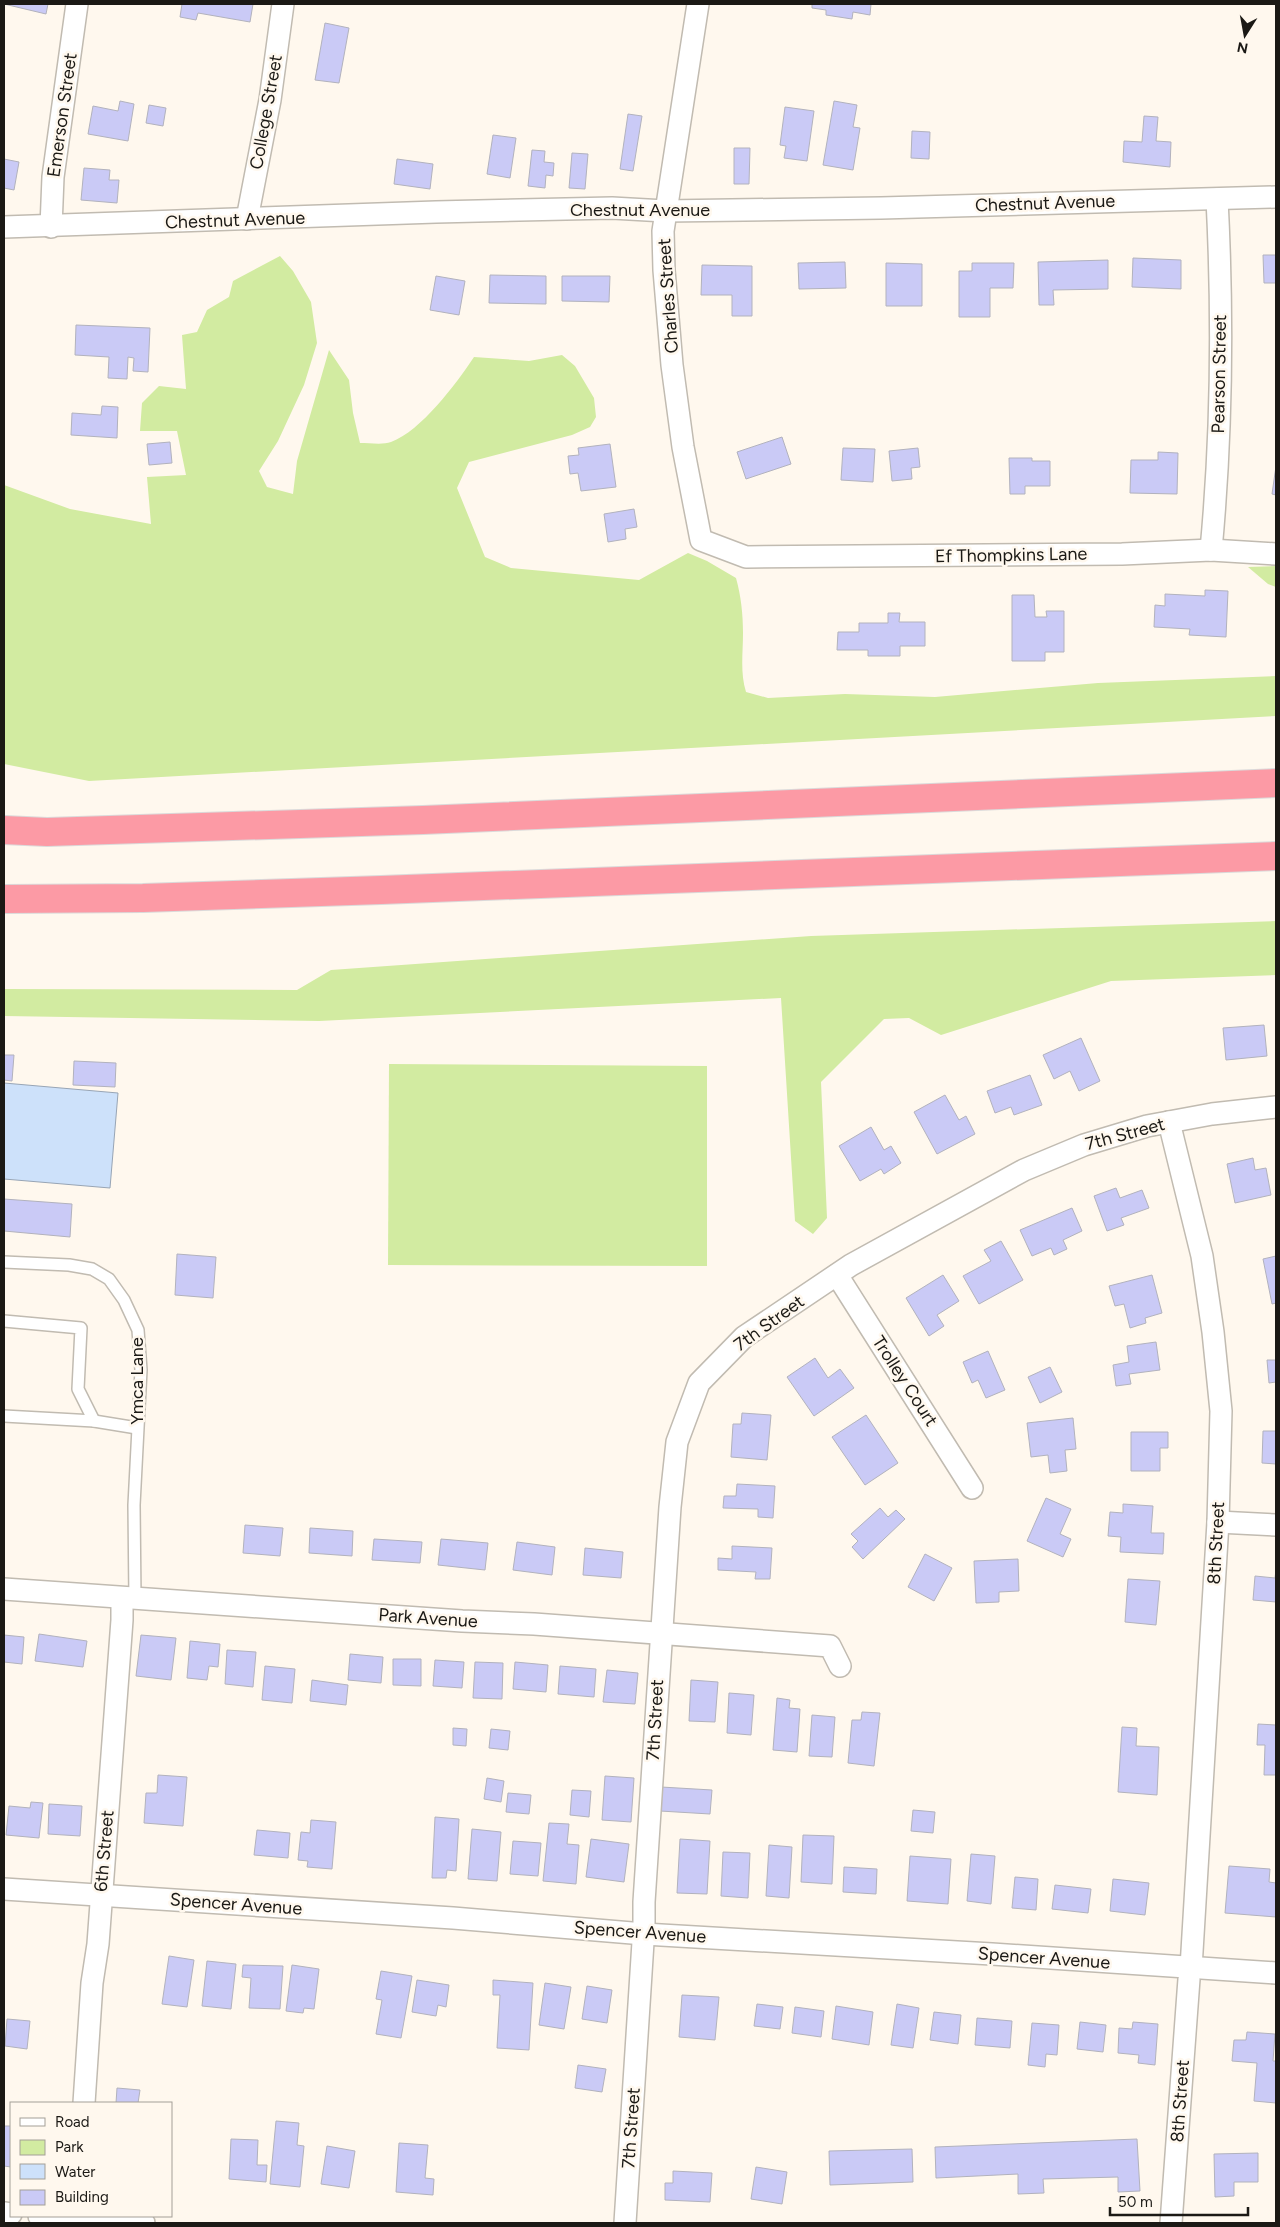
<svg xmlns="http://www.w3.org/2000/svg" width="1280" height="2227" font-family="Figtree,sans-serif">
  <style>
    .green { fill: #d2eba1 }
    .water { fill: #cde1fa; stroke: #98a5b5 }
    .building { fill: #cacaf6; stroke: #b2b2bd }
    .lines { fill: none; stroke-linecap: round; stroke-linejoin: round }
    .service-casing { stroke: #c1bbb1; stroke-width: 14 }
    .minor-casing { stroke: #c1bbb1; stroke-width: 24 }
    .motorway-casing { stroke: #dbdada; stroke-width: 30 }
    .service { stroke: #fff; stroke-width: 11 }
    .minor { stroke: #fff; stroke-width: 21 }
    .motorway { stroke: #fc9aa5; stroke-width: 28 }
    .labels { text-anchor: middle; dominant-baseline: central; stroke-width: 5; stroke-linejoin: round; paint-order: stroke }
    .street-label { font-size: 18px; fill: #1b1915; stroke: #fff8ee }
  </style>
  <rect width="100%" height="100%" fill="#fff8ee"/>
  <g class="green">
    <path d="M280,256L293,271L311,302L317,343L304,385L278,441L259,471L267,487L293,494L297,461L329,350L349,380L353,413L360,443C370,443 383,445 391,442C421,431 456,384 474,357L529,361L562,355L575,366L594,398L596,417L590,427L572,435L469,462L457,488L485,557L511,568L639,580L688,553L707,561L736,578C741,596 743,614 743,633C743,654 740,672 746,692L768,698L845,694L935,697L1098,683L1276,676V716L89,781L4,764V485L70,509L151,524L147,477L186,475L177,431H140L142,403L159,386L186,389L182,335L197,332L207,310L229,297L233,281Z"/>
    <polygon points="1276,566 1276,587 1268,584 1248,567"/>
    <polygon points="1276,921 1276,975 1111,981 941,1035 909,1018 884,1019 821,1082 827,1218 813,1234 795,1221 781,998 319,1021 4,1016 4,989 297,990 331,970 811,936"/>
    <polygon points="389,1064 707,1066 707,1266 388,1265"/>
  </g>
  <polygon class="water" points="4,1083 118,1093 110,1188 4,1179"/>
  <g class="building">
    <polygon points="4,4 48,4 46,14"/>
    <polygon points="182,4 253,4 250,22 198,13 196,20 180,17"/>
    <polygon points="812,4 871,4 870,15 853,12 852,19 826,15 826,10 812,8"/>
    <polygon points="325,23 349,28 339,83 315,80"/>
    <polygon points="120,101 134,104 128,141 88,134 93,106 118,111"/>
    <polygon points="834,101 857,105 853,127 860,128 853,170 823,165"/>
    <polygon points="149,105 166,108 163,126 146,123"/>
    <polygon points="785,107 814,111 807,161 784,158 786,146 780,145"/>
    <polygon points="628,114 642,116 633,171 620,169"/>
    <polygon points="1144,116 1158,117 1156,141 1171,142 1170,167 1123,162 1124,141 1142,142"/>
    <polygon points="912,131 930,132 929,159 911,158"/>
    <polygon points="493,135 516,138 510,178 487,174"/>
    <polygon points="734,148 750,148 749,184 734,184"/>
    <polygon points="532,150 545,151 544,162 554,163 553,176 546,175 545,188 528,186"/>
    <polygon points="572,153 588,154 585,189 569,188"/>
    <polygon points="4,159 19,162 14,190 4,188"/>
    <polygon points="397,159 433,164 430,189 394,184"/>
    <polygon points="84,168 110,170 109,180 119,180 117,203 81,200"/>
    <polygon points="1263,255 1276,255 1276,283 1264,283"/>
    <polygon points="1133,258 1181,260 1181,289 1132,287"/>
    <polygon points="1108,260 1108,289 1053,290 1054,305 1039,305 1038,262"/>
    <polygon points="845,262 846,288 799,289 798,263"/>
    <polygon points="886,263 922,264 922,306 886,306"/>
    <polygon points="972,263 1014,263 1013,288 990,288 990,317 959,317 959,271 972,271"/>
    <polygon points="702,265 752,266 752,316 732,316 732,295 701,295"/>
    <polygon points="490,275 546,276 546,304 489,303"/>
    <polygon points="436,276 465,281 459,315 430,310"/>
    <polygon points="562,276 610,276 609,302 562,301"/>
    <polygon points="76,325 150,328 148,372 133,371 134,358 128,357 127,379 108,378 109,357 75,355"/>
    <polygon points="102,406 118,407 117,438 71,435 72,413 101,415"/>
    <polygon points="782,437 791,464 746,479 737,452"/>
    <polygon points="170,442 172,463 149,465 147,444"/>
    <polygon points="610,444 616,487 581,491 578,473 570,474 568,456 579,455 578,448"/>
    <polygon points="843,448 875,449 873,482 841,480"/>
    <polygon points="918,448 920,467 911,468 912,479 892,481 889,451"/>
    <polygon points="1158,452 1178,453 1177,494 1130,493 1131,460 1158,460"/>
    <polygon points="1009,458 1032,458 1032,461 1050,461 1050,486 1025,486 1025,494 1010,494"/>
    <polygon points="1276,466 1276,495 1272,494"/>
    <polygon points="634,509 637,527 625,529 626,539 608,542 604,514"/>
    <polygon points="1205,590 1228,591 1226,637 1189,635 1190,629 1154,627 1155,605 1165,606 1165,594 1205,596"/>
    <polygon points="1012,595 1034,595 1035,617 1047,617 1046,611 1064,611 1064,652 1045,652 1045,661 1012,661"/>
    <polygon points="888,613 900,613 899,622 925,622 925,646 900,646 900,656 868,656 868,650 837,650 838,632 859,632 859,623 888,623"/>
    <polygon points="1264,1025 1267,1056 1226,1060 1223,1028"/>
    <polygon points="1081,1038 1100,1081 1079,1091 1070,1071 1054,1079 1043,1055"/>
    <polygon points="4,1055 14,1055 12,1081 4,1080"/>
    <polygon points="74,1061 116,1063 115,1087 73,1085"/>
    <polygon points="1030,1075 1042,1105 1014,1115 1011,1107 995,1113 987,1091"/>
    <polygon points="945,1095 959,1120 966,1116 975,1134 937,1154 914,1112"/>
    <polygon points="871,1127 884,1150 891,1146 901,1163 884,1174 881,1169 860,1181 839,1146"/>
    <polygon points="1253,1158 1255,1170 1266,1168 1271,1195 1235,1203 1227,1164"/>
    <polygon points="1116,1188 1120,1198 1142,1190 1149,1208 1121,1218 1124,1225 1107,1231 1094,1196"/>
    <polygon points="4,1199 72,1204 70,1237 4,1231"/>
    <polygon points="1072,1208 1082,1231 1063,1240 1067,1249 1054,1255 1051,1248 1032,1256 1020,1230"/>
    <polygon points="1001,1241 1023,1280 979,1304 963,1276 991,1261 984,1250"/>
    <polygon points="177,1254 216,1257 213,1298 175,1295"/>
    <polygon points="1276,1256 1276,1303 1272,1304 1263,1259"/>
    <polygon points="943,1275 959,1301 937,1315 944,1326 929,1336 906,1298"/>
    <polygon points="1152,1275 1162,1313 1145,1318 1146,1323 1130,1328 1124,1304 1115,1306 1109,1286"/>
    <polygon points="1156,1342 1160,1370 1129,1374 1131,1384 1116,1386 1113,1365 1129,1362 1127,1346"/>
    <polygon points="988,1351 1005,1390 986,1398 978,1380 972,1383 963,1362"/>
    <polygon points="815,1358 828,1378 840,1369 854,1388 814,1416 787,1377"/>
    <polygon points="1267,1360 1276,1360 1276,1382 1269,1383"/>
    <polygon points="1050,1367 1062,1392 1040,1403 1028,1377"/>
    <polygon points="742,1413 771,1415 767,1460 731,1457 733,1424 741,1424"/>
    <polygon points="866,1415 898,1463 865,1485 832,1437"/>
    <polygon points="1073,1418 1076,1449 1065,1450 1067,1471 1050,1473 1048,1455 1031,1457 1027,1423"/>
    <polygon points="1263,1431 1276,1431 1276,1464 1262,1463"/>
    <polygon points="1131,1432 1168,1432 1168,1448 1160,1448 1160,1471 1131,1471"/>
    <polygon points="737,1484 775,1486 773,1518 758,1517 758,1509 723,1508 724,1496 736,1496"/>
    <polygon points="1046,1498 1071,1509 1060,1534 1071,1539 1063,1557 1027,1541"/>
    <polygon points="1123,1504 1153,1506 1151,1533 1164,1533 1163,1554 1120,1552 1121,1537 1108,1536 1110,1512 1123,1513"/>
    <polygon points="880,1508 888,1517 896,1510 905,1519 863,1559 852,1547 858,1541 851,1534"/>
    <polygon points="245,1525 283,1528 280,1556 243,1553"/>
    <polygon points="310,1528 353,1531 352,1556 309,1553"/>
    <polygon points="374,1539 422,1542 420,1563 372,1560"/>
    <polygon points="441,1539 488,1543 485,1570 438,1565"/>
    <polygon points="517,1542 555,1547 552,1575 513,1570"/>
    <polygon points="732,1546 772,1548 770,1579 755,1579 756,1572 718,1570 718,1558 732,1559"/>
    <polygon points="585,1548 623,1552 621,1578 583,1575"/>
    <polygon points="925,1554 952,1568 934,1601 908,1587"/>
    <polygon points="1018,1559 1019,1591 999,1592 999,1602 976,1603 974,1561"/>
    <polygon points="1276,1570 1276,1602 1253,1600 1255,1576 1275,1578"/>
    <polygon points="1128,1579 1160,1581 1156,1625 1125,1622"/>
    <polygon points="39,1634 87,1641 83,1667 35,1661"/>
    <polygon points="4,1635 24,1637 22,1664 4,1662"/>
    <polygon points="141,1635 176,1638 171,1680 136,1676"/>
    <polygon points="190,1641 220,1644 218,1667 209,1666 207,1680 187,1678"/>
    <polygon points="227,1650 256,1652 253,1687 225,1684"/>
    <polygon points="350,1654 383,1657 381,1683 348,1680"/>
    <polygon points="393,1659 421,1659 421,1686 393,1685"/>
    <polygon points="435,1660 464,1662 462,1688 433,1686"/>
    <polygon points="475,1662 503,1663 502,1699 473,1698"/>
    <polygon points="515,1662 548,1665 546,1692 513,1689"/>
    <polygon points="265,1666 295,1669 292,1703 262,1700"/>
    <polygon points="560,1666 596,1669 594,1697 558,1694"/>
    <polygon points="607,1670 638,1673 635,1704 603,1702"/>
    <polygon points="312,1680 348,1685 346,1705 310,1701"/>
    <polygon points="691,1680 718,1682 715,1722 689,1721"/>
    <polygon points="729,1693 754,1695 751,1735 727,1733"/>
    <polygon points="777,1698 790,1700 789,1708 800,1709 797,1752 773,1750"/>
    <polygon points="862,1712 880,1713 874,1766 848,1763 852,1720 861,1720"/>
    <polygon points="812,1715 835,1717 832,1757 809,1756"/>
    <polygon points="1258,1724 1276,1725 1276,1775 1264,1775 1265,1745 1257,1745"/>
    <polygon points="1122,1727 1137,1728 1136,1746 1159,1747 1157,1795 1118,1792"/>
    <polygon points="453,1728 467,1729 466,1746 453,1745"/>
    <polygon points="491,1729 510,1731 508,1750 489,1748"/>
    <polygon points="158,1775 187,1777 183,1826 144,1823 146,1793 157,1793"/>
    <polygon points="605,1776 634,1778 631,1822 602,1820"/>
    <polygon points="487,1778 504,1781 501,1802 484,1799"/>
    <polygon points="661,1787 712,1790 710,1814 660,1811"/>
    <polygon points="572,1790 591,1791 589,1817 570,1815"/>
    <polygon points="508,1793 531,1795 529,1814 506,1812"/>
    <polygon points="31,1802 43,1803 39,1838 6,1835 9,1806 30,1808"/>
    <polygon points="49,1804 82,1806 80,1836 48,1834"/>
    <polygon points="913,1810 935,1812 933,1833 911,1831"/>
    <polygon points="435,1817 459,1819 456,1871 447,1870 446,1878 432,1878"/>
    <polygon points="311,1820 336,1822 332,1869 307,1867 308,1861 298,1860 301,1832 310,1833"/>
    <polygon points="549,1823 569,1824 567,1844 579,1845 576,1884 543,1881"/>
    <polygon points="472,1829 501,1832 497,1881 468,1879"/>
    <polygon points="257,1830 290,1833 288,1858 254,1855"/>
    <polygon points="803,1835 834,1836 832,1884 801,1882"/>
    <polygon points="591,1839 629,1844 624,1882 586,1877"/>
    <polygon points="680,1839 710,1841 707,1894 677,1893"/>
    <polygon points="513,1841 541,1843 538,1876 510,1874"/>
    <polygon points="769,1845 792,1847 789,1898 766,1896"/>
    <polygon points="723,1852 750,1853 748,1898 721,1896"/>
    <polygon points="971,1854 995,1856 991,1904 967,1901"/>
    <polygon points="910,1856 951,1859 948,1904 907,1901"/>
    <polygon points="1229,1866 1270,1869 1269,1882 1276,1883 1276,1917 1225,1913"/>
    <polygon points="844,1867 877,1869 876,1894 843,1892"/>
    <polygon points="1015,1877 1038,1879 1036,1910 1012,1908"/>
    <polygon points="1113,1879 1149,1883 1145,1915 1110,1911"/>
    <polygon points="1055,1885 1091,1889 1088,1913 1052,1909"/>
    <polygon points="169,1956 194,1960 187,2007 162,2004"/>
    <polygon points="207,1961 236,1964 231,2009 202,2006"/>
    <polygon points="243,1965 283,1966 280,2009 249,2008 251,1978 242,1977"/>
    <polygon points="292,1965 319,1969 314,2009 304,2008 303,2013 286,2011"/>
    <polygon points="381,1971 412,1976 401,2038 376,2034 382,2000 376,1999"/>
    <polygon points="417,1980 449,1985 446,2007 438,2005 436,2016 412,2012"/>
    <polygon points="493,1980 533,1983 529,2050 497,2048 500,1995 493,1995"/>
    <polygon points="545,1983 571,1987 564,2029 539,2025"/>
    <polygon points="587,1986 612,1990 607,2023 582,2019"/>
    <polygon points="682,1995 719,1997 715,2040 679,2037"/>
    <polygon points="757,2004 783,2007 780,2029 754,2026"/>
    <polygon points="897,2004 919,2008 913,2048 891,2045"/>
    <polygon points="836,2006 873,2012 869,2045 832,2039"/>
    <polygon points="795,2007 824,2011 821,2037 792,2033"/>
    <polygon points="934,2012 961,2015 958,2044 930,2040"/>
    <polygon points="977,2018 1012,2021 1010,2048 975,2045"/>
    <polygon points="7,2019 30,2021 27,2049 5,2046"/>
    <polygon points="1080,2022 1106,2025 1103,2052 1077,2049"/>
    <polygon points="1133,2022 1158,2024 1155,2065 1138,2063 1139,2055 1118,2053 1119,2028 1132,2029"/>
    <polygon points="1032,2023 1059,2025 1057,2055 1046,2054 1045,2067 1028,2065"/>
    <polygon points="1247,2032 1275,2034 1273,2061 1276,2061 1276,2103 1254,2101 1257,2063 1232,2061 1234,2040 1246,2040"/>
    <polygon points="578,2065 606,2069 602,2092 575,2088"/>
    <polygon points="117,2088 140,2090 138,2103 116,2103"/>
    <polygon points="276,2121 299,2123 297,2145 304,2146 300,2187 270,2184"/>
    <polygon points="4,2126 11,2126 11,2167 4,2166"/>
    <polygon points="231,2139 258,2140 257,2165 267,2165 266,2182 229,2179"/>
    <polygon points="1137,2139 1140,2191 1118,2192 1118,2177 1043,2179 1044,2193 1018,2194 1018,2174 936,2178 935,2147"/>
    <polygon points="399,2143 428,2145 425,2178 434,2179 433,2195 396,2192"/>
    <polygon points="327,2146 355,2151 349,2188 321,2184"/>
    <polygon points="912,2149 913,2182 830,2185 829,2151"/>
    <polygon points="1258,2153 1258,2182 1234,2182 1234,2196 1215,2197 1214,2154"/>
    <polygon points="756,2167 787,2172 782,2204 751,2199"/>
    <polygon points="673,2171 712,2173 710,2202 665,2200 665,2183 673,2183"/>
  </g>
  <g class="lines">
    <g class="service-casing">
      <g id="service">
        <polyline points="4,1262 69,1265 92,1269 109,1279 124,1300 138,1330 141,1370 134,1505 135,1599"/>
        <polyline points="4,1321 81,1328 78,1389 94,1421"/>
        <polyline points="4,1416 94,1421 137,1428"/>
      </g>
    </g>
    <g class="minor-casing">
      <g id="minor">
        <polyline points="698,4 663,231 664,270 672,365 683,447 701,540 746,557 1122,554 1211,550 1276,554"/>
        <polyline points="247,219 270,100 283,4"/>
        <polyline points="4,227 436,212 612,208 665,211 881,208 1276,197"/>
        <polyline points="51,227 53,177 77,4"/>
        <path d="M1211,550C1222,433 1223,316 1217,199"/>
        <polyline points="1169,1122 1202,1256 1213,1332 1221,1411 1218,1522 1191,1968"/>
        <polyline points="837,1275 972,1488"/>
        <polyline points="1218,1522 1276,1525"/>
        <polyline points="4,1589 462,1621 534,1624 830,1646 840,1666"/>
        <polyline points="4,1889 453,1918 644,1934 992,1954 1276,1973"/>
        <polyline points="644,1934 644,1902 670,1507 677,1442 699,1383 744,1337 851,1265 1024,1170 1084,1145 1147,1126 1212,1114 1276,1107"/>
        <polyline points="84,2103 92,1983 98,1944 122,1620 122,1598"/>
        <polyline points="4,2213 11,2214"/>
        <polyline points="39,2216 144,2223"/>
        <polyline points="625,2223 643,1942"/>
        <polyline points="1171,2223 1189,1979"/>
      </g>
    </g>
    <g class="motorway-casing">
      <g id="motorway">
        <polyline points="4,830 47,832 423,820 1276,783"/>
        <polyline points="4,899 143,898 381,890 1276,856"/>
      </g>
    </g>
    <use href="#service" class="service"/>
    <use href="#minor" class="minor"/>
    <use href="#motorway" class="motorway"/>
  </g>
  <g class="labels">
    <g class="street-label">
      <text transform="translate(266 112) rotate(-80)">College Street</text>
      <text transform="translate(62 115) rotate(-82)">Emerson Street</text>
      <text transform="translate(1045 203) rotate(-2)">Chestnut Avenue</text>
      <text x="640" y="210">Chestnut Avenue</text>
      <text transform="translate(235 220) rotate(-2)">Chestnut Avenue</text>
      <text transform="translate(668 296) rotate(-94)">Charles Street</text>
      <text transform="translate(1219 374) rotate(-89)">Pearson Street</text>
      <text transform="translate(1011 555) rotate(-1)">Ef Thompkins Lane</text>
      <text transform="translate(1125 1134) rotate(-15)">7th Street</text>
      <text transform="translate(769 1323) rotate(-36)">7th Street</text>
      <text transform="translate(137 1381) rotate(-90)">Ymca Lane</text>
      <text transform="translate(905 1381) rotate(57)">Trolley Court</text>
      <text transform="translate(1216 1543) rotate(-87)">8th Street</text>
      <text transform="translate(428 1618) rotate(4)">Park Avenue</text>
      <text transform="translate(655 1720) rotate(-87)">7th Street</text>
      <text transform="translate(104 1851) rotate(-85)">6th Street</text>
      <text transform="translate(236 1904) rotate(4)">Spencer Avenue</text>
      <text transform="translate(640 1932) rotate(4)">Spencer Avenue</text>
      <text transform="translate(1044 1958) rotate(4)">Spencer Avenue</text>
      <text transform="translate(1180 2101) rotate(-86)">8th Street</text>
      <text transform="translate(631 2128) rotate(-86)">7th Street</text>
    </g>
  </g>
  <rect width="1280" height="2227" fill="none" stroke="#1b1915" stroke-width="10"/>
  <rect x="10" y="2102" width="162" height="115" fill="#fff8ee" stroke="#a49f97"/>
  <rect x="20" y="2118" width="25" height="8" fill="#ffffff" stroke="#a49f97"/>
  <text x="55" y="2127" font-size="15" fill="#1b1915">Road</text>
  <rect x="20" y="2140" width="25" height="15" fill="#d2eba1" stroke="#a49f97"/>
  <text x="55" y="2152" font-size="15" fill="#1b1915">Park</text>
  <rect x="20" y="2164" width="25" height="15" fill="#cde1fa" stroke="#a49f97"/>
  <text x="55" y="2177" font-size="15" fill="#1b1915">Water</text>
  <rect x="20" y="2190" width="25" height="15" fill="#cacaf6" stroke="#a49f97"/>
  <text x="55" y="2202" font-size="15" fill="#1b1915">Building</text>
  <g transform="translate(1245 35) rotate(191)" stroke="#fff8ee" stroke-width="4" paint-order="stroke">
  <path d="M0-4L9 19L0 12L-9 19Z" fill="#1b1915"/>
  <text y="-8" font-size="14" font-weight="bold" text-anchor="middle" fill="#1b1915">N</text>
  </g>
  <path d="M1110 2207v8h138v-8" fill="none" stroke="#1b1915" stroke-width="2.5"/>
  <text x="1118" y="2207" font-size="15" fill="#1b1915" stroke="#fff8ee" stroke-width="4" paint-order="stroke">50 m</text>
</svg>
